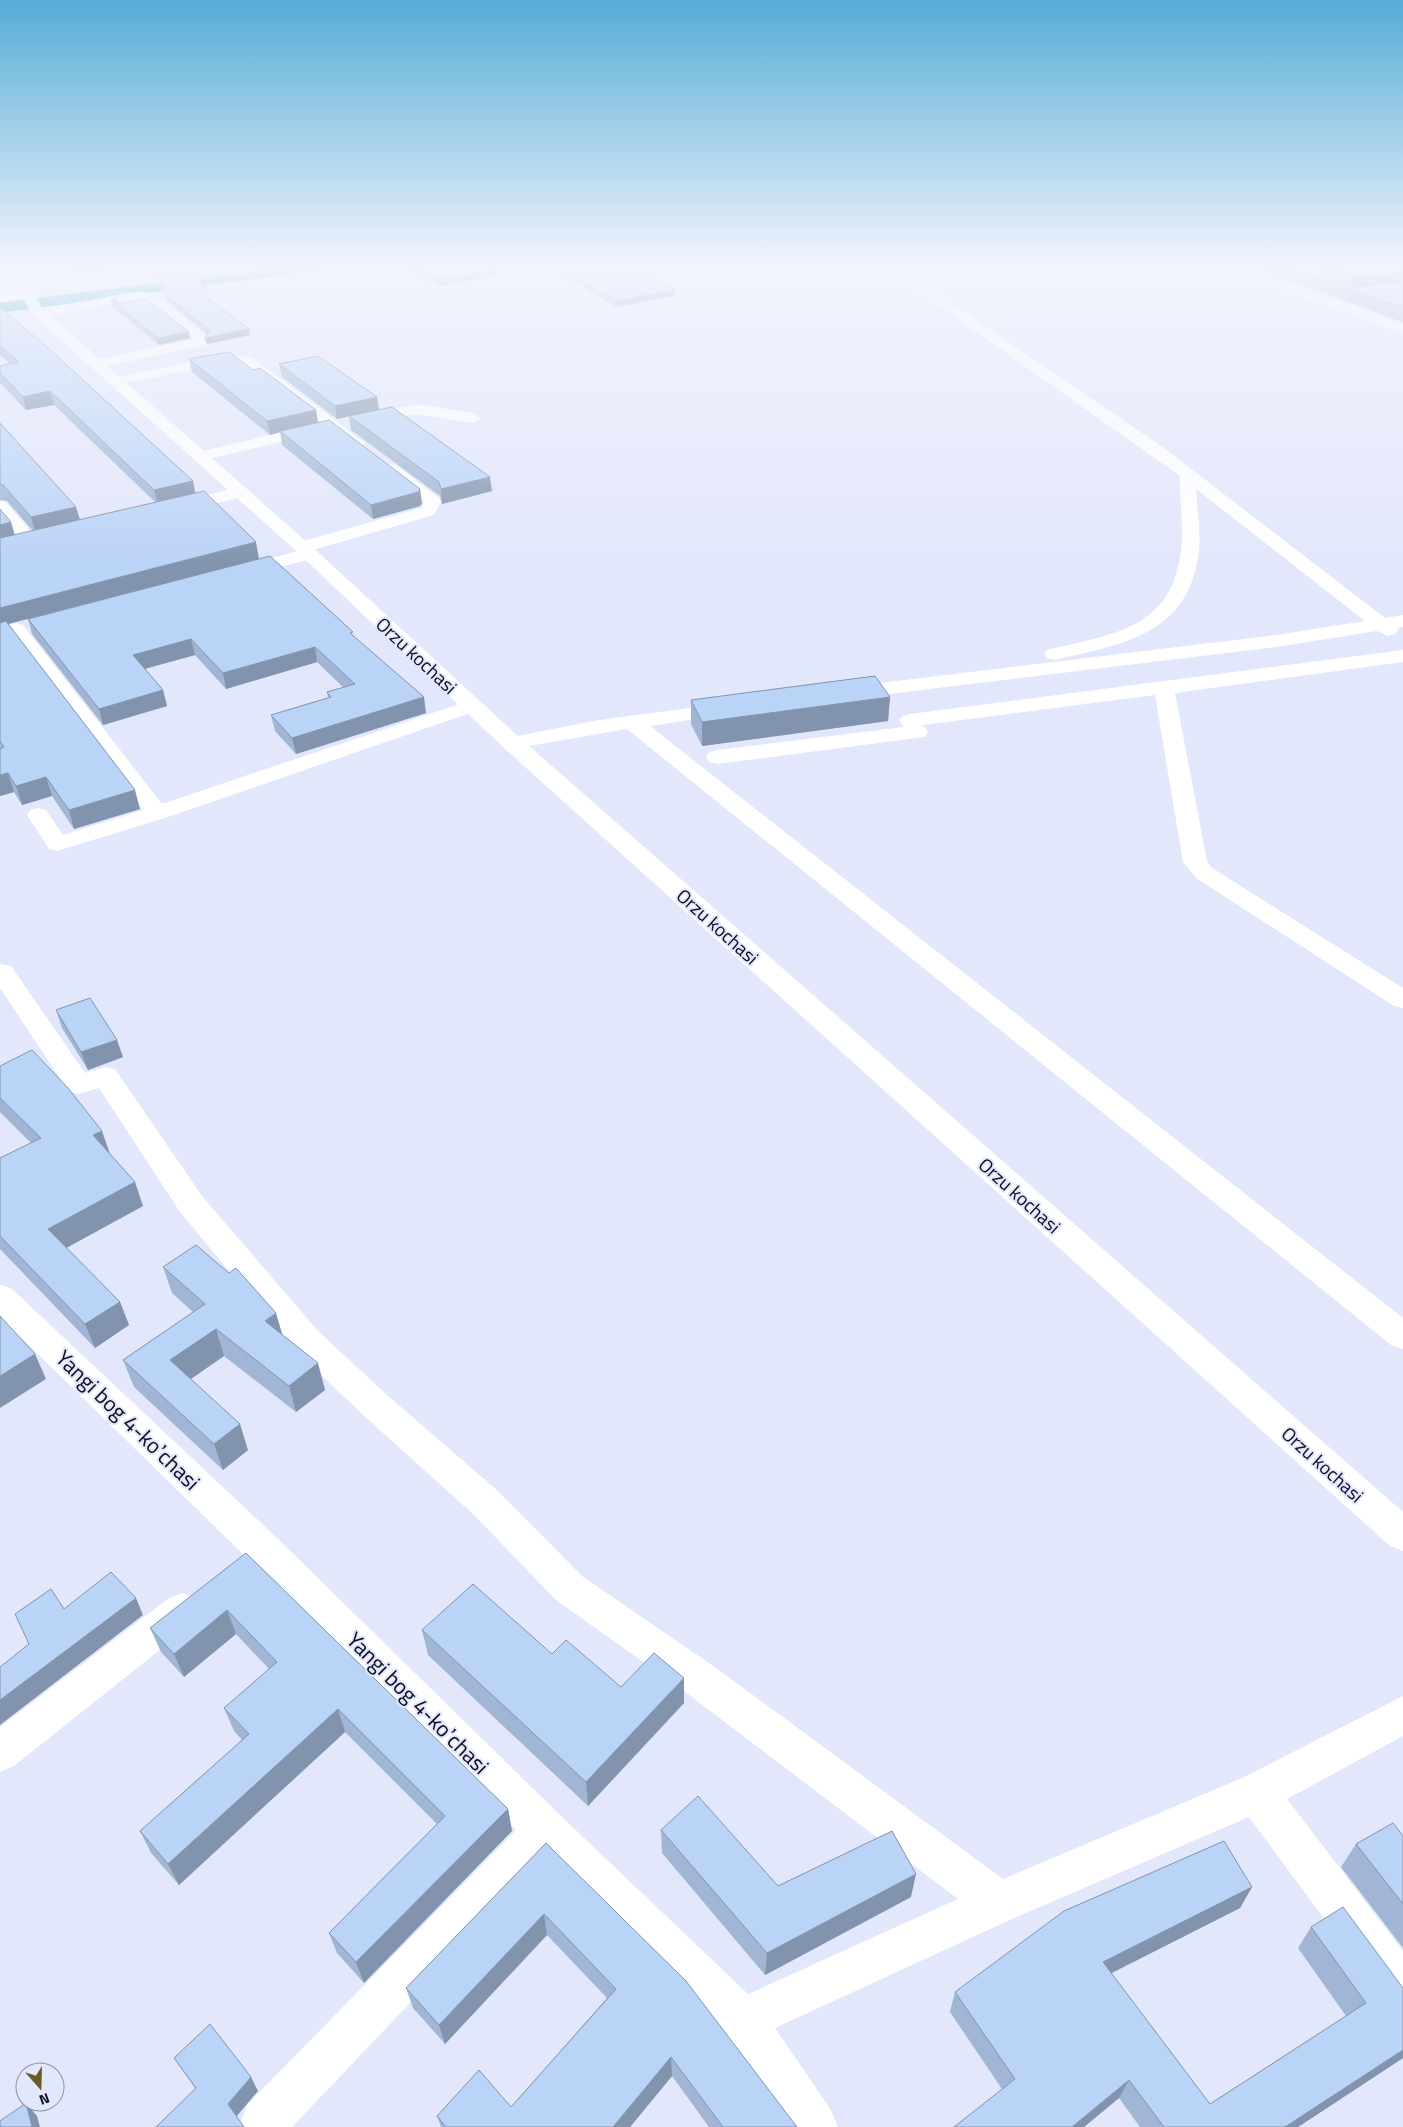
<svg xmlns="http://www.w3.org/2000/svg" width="1403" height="2127" font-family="'Titillium Web',sans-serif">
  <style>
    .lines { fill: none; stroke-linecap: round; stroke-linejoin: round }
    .canal { fill: #18a1bc; fill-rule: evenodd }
    .minor { fill: #fff; fill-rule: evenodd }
    .major { fill: #fff; fill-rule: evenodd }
    .wall { fill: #a0b6d4 }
    .shaded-wall { fill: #8294ad }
    .building { fill: #bad4f7; stroke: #8294ad }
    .labels { text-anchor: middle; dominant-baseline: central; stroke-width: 4; stroke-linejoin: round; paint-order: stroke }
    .street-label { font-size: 19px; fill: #0c0f20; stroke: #e2e7fb }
    .near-street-label { font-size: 22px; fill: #0c0f20; stroke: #e2e7fb }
  </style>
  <rect width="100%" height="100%" fill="#e2e7fb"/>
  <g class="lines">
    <polygon class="canal" points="290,266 329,266 322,270 0,313 0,303"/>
    <g class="minor">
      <polygon points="150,266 188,266 182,270 21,288 15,284 21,280"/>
      <polygon points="620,266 635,266 650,276 648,279 640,279"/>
      <path d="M883,266H897L1164,448L1385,618L1403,615V627L1396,628L1398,630L1395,634L1388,636L1377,631L1276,647L847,699L840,697L837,693L840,689L847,687L1276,635L1365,621L1196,489C1197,509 1201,530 1199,550C1190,635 1123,644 1054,660L1047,658L1044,654L1047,650C1112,634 1173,630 1181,549C1184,525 1179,500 1180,476Z"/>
      <polygon points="1224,266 1241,266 1403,324 1403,333 1226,269"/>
      <polygon points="26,291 31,292 32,295 31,298 0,301 0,293"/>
      <polygon points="134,292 154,293 210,339 202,346 97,368 92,367 90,364 92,361 194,339 146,300 134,300 40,317 33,313 40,309"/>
      <polygon points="225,355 252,357 365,443 363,446 351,446 243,364 225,363 116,385 109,381 116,377"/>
      <polygon points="416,404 473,413 481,418 473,423 416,414 362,425 354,420 357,417"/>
      <polygon points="318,424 326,429 323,432 200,461 192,456 194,453"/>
      <polygon points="391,464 397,466 439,498 441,502 434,515 313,550 318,554 315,558 240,577 234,576 231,572 234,568 298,551 293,547 296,543 421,508 424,503 385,472 383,469 385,466"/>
      <polygon points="240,487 246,488 248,492 246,496 176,513 170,512 167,508 170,504"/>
      <polygon points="0,501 6,502 37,539 40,543 37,547 25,547 0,517"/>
      <polygon points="16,623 23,625 162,804 465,702 472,700 479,702 482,706 479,710 165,818 57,851 49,849 27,815 30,810 38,808 46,810 63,835 143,810 6,629 9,625"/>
      <polygon points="1403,650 1403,662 1175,693 1207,861 1212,868 1403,988 1403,1008 1394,1006 1196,878 1183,862 1155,695 923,725 928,732 925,737 917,738 717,764 709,762 706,757 709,752 717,750 904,727 899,720 903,716 910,714"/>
      <polygon points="728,703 735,705 738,709 735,713 650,726 1403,1318 1403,1349 1391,1345 627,729 512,749 504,748 501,743 504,738 512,737 599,720"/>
      <polygon points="0,964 11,966 85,1073 105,1067 115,1069 202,1196 318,1331 386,1394 499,1492 582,1576 716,1668 1003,1879 1242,1778 1403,1696 1403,1736 1287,1799 1403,1951 1403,2010 1387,2004 1249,1817 1014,1918 775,2028 831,2110 838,2127 786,2127 726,2036 546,1860 292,2127 244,2127 241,2121 248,2104 516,1830 249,1560 0,1317 0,1285 11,1288 275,1536 560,1815 748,1994 958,1899 688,1694 556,1600 473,1514 362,1414 294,1349 180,1212 99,1088 79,1094 69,1092 0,988"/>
      <polygon points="182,1593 195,1598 201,1610 195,1622 14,1766 0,1772 0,1727 169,1598"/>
    </g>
    <polygon class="major" points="12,266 24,266 28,284 42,308 308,543 520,738 1403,1512 1403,1551 1390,1546 504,748 296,551 32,314 18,290"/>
  </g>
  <g class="wall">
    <polygon points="405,266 492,266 498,269 498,275 439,286 405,268"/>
    <polygon points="548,266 626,266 675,296 616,307"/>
    <polygon points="1250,266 1403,266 1403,322"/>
    <polygon points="157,269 209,299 250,335 207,344 205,338 208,335 167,301 158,275"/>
    <polygon points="111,300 118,304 190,338 159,345 112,306"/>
    <polygon points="0,308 196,493 259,559 353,635 426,713 296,754 275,731 271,715 328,698 327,692 344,688 317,662 226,689 195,655 144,669 163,690 167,706 103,725 32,634 28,619 8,624 140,809 74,829 52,796 22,805 14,792 0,796 0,509 14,535 33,531 7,501 0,500 0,423 80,520 155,502 54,405 26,410 0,383 0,366 10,364 0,355"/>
    <polygon points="189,359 253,370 316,410 318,423 422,503 420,506 373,519 282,445 280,432 270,435 192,372"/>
    <polygon points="279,364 379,410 492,491 442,504 440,496 351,430 349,416 337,419 282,377"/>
    <polygon points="890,697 888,721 702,746 691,724 691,700"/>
    <polygon points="56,1010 123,1057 88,1070 62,1028"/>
    <polygon points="0,1066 110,1154 143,1206 66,1248 120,1302 129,1325 95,1348 0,1249 0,1158 31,1143 0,1112"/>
    <polygon points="163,1267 282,1335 325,1390 296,1412 224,1356 191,1379 248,1450 223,1470 134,1387 123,1360 193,1312 172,1293"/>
    <polygon points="246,1553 508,1809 512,1831 364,1983 337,1953 329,1933 437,1824 345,1732 179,1885 151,1853 140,1831 242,1740 234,1731 224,1708 269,1669 236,1634 184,1677 161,1652 150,1628"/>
    <polygon points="422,1630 552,1654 621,1687 684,1703 588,1806 428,1655"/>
    <polygon points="661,1830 778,1886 911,1897 765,1975 662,1853"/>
    <polygon points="1403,1836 1403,1948 1341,1867 1356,1844"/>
    <polygon points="546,1843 797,2127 709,2127 672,2076 630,2127 441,2127 437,2116 511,2107 607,1998 547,1935 445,2044 413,2008 406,1988"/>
    <polygon points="1252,1887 1240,1908 1111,1973 1210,2104 1346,2016 1298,1948 1311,1927 1403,1988 1403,2058 1298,2127 1140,2127 1119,2098 1084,2127 954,2127 1002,2089 950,2012 955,1992"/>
    <polygon points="174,2058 258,2091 236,2116 195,2088"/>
  </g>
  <g class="shaded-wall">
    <polygon points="75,266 104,266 105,269 76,272"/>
    <polygon points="1327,266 1325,277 1322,279 1319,270"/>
    <polygon points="498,269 498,275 439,286 438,280"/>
    <polygon points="1403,271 1403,283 1349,287 1352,275"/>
    <polygon points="675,290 675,296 616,307 616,301"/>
    <polygon points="249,329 250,335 207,344 205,338"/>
    <polygon points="189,332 190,338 159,345 158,338"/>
    <polygon points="50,391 54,405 26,410 23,397"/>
    <polygon points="377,397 379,410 337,419 335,406"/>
    <polygon points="316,410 318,424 280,431 280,432 270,435 267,421"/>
    <polygon points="490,477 492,491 442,504 441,489"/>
    <polygon points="193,481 196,496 158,505 154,490"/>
    <polygon points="420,489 422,503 420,506 373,519 371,505"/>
    <polygon points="76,507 81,523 36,534 31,517"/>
    <polygon points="11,522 16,539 0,543 0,525"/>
    <polygon points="256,542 259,559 0,626 0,608"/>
    <polygon points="191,639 195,655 137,671 133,655"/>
    <polygon points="315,647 317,662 226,689 223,673"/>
    <polygon points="163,690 167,706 103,725 99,709"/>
    <polygon points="424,697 426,713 296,754 292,738"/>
    <polygon points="890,697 888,721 702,746 702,722"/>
    <polygon points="8,773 14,792 0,796 0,775"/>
    <polygon points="46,777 52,796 22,805 16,786"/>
    <polygon points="135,790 140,809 74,829 69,810"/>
    <polygon points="117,1040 123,1057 88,1070 81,1052"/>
    <polygon points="102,1131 110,1154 101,1159 93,1135"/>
    <polygon points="135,1182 143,1206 57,1253 48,1229"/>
    <polygon points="120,1302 129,1325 95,1348 85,1324"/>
    <polygon points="276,1313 284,1340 265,1321"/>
    <polygon points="216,1329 224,1356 179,1387 170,1360"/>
    <polygon points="35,1354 46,1379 0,1408 0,1376"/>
    <polygon points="318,1363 325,1390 296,1412 289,1386"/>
    <polygon points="240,1424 248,1450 223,1470 214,1444"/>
    <polygon points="136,1598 143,1615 0,1725 0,1700"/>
    <polygon points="227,1610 236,1634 184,1677 174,1654"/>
    <polygon points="684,1678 684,1703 588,1806 586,1782"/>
    <polygon points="338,1709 345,1732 179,1885 168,1864"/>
    <polygon points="508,1809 512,1831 364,1983 356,1962"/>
    <polygon points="916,1874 911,1897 765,1975 767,1953"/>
    <polygon points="1252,1887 1240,1908 1094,1982 1103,1962"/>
    <polygon points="544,1914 547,1935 445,2044 439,2025"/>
    <polygon points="1403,2050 1403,2058 1298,2127 1285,2127"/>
    <polygon points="671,2057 672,2076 630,2127 613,2127"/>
    <polygon points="251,2077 258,2091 236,2117 228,2104"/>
    <polygon points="1129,2080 1119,2098 1084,2127 1072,2127"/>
    <polygon points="26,2103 37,2116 40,2127 32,2127"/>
  </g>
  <g class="building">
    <polygon points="181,266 193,266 209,299 249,329 205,338 210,331 166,295 157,269"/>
    <polygon points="412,266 492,266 498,269 438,280"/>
    <polygon points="557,266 626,266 639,275 648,275 675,290 616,301"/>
    <polygon points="1285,266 1327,266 1319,270 1321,276 1350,287 1403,283 1403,308"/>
    <polygon points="1329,266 1403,266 1403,271 1352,275"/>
    <polygon points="116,299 118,304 147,299 189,332 158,338 111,300"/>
    <polygon points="0,308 47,347 193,481 154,490 50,391 23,397 0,373 0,366 19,362 0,346"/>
    <polygon points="229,352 253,370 260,368 316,410 267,421 189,359"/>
    <polygon points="318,356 377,397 335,406 279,364"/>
    <polygon points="392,407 490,477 441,489 439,482 349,416"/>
    <polygon points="329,420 420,489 418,492 371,505 280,431"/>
    <polygon points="0,423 76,507 31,517 3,485 0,484"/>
    <polygon points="204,491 256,542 0,608 0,538"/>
    <polygon points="0,509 11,522 0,525"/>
    <polygon points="270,556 353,632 350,633 424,697 292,738 271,715 331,697 327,692 355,684 315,647 223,673 191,639 133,655 163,690 99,709 28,619"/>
    <polygon points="6,621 135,790 69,810 46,777 16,786 8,773 0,775 0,749 4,747 0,741 0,623"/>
    <polygon points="875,676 890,697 702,722 691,700"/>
    <polygon points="90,998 117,1040 81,1052 56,1010"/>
    <polygon points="32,1050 68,1088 102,1131 93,1135 135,1182 48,1229 120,1302 85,1324 0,1236 0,1158 41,1138 0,1098 0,1066"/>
    <polygon points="196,1245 229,1273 236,1268 276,1313 265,1321 318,1363 289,1386 216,1329 170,1360 240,1424 214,1444 123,1360 205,1304 163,1267"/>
    <polygon points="0,1316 35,1354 0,1376"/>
    <polygon points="246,1553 508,1809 356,1962 329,1933 445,1816 338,1709 168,1864 140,1831 249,1734 224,1708 277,1662 227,1610 174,1654 150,1628"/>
    <polygon points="111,1572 136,1598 0,1700 0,1667 29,1644 15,1614 51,1589 64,1609"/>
    <polygon points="473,1584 552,1654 566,1640 621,1687 654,1653 684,1678 586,1782 422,1630"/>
    <polygon points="698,1796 778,1886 892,1831 916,1874 767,1953 661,1830"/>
    <polygon points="1393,1823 1403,1836 1403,1904 1356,1844"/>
    <polygon points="1224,1841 1252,1887 1103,1962 1210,2104 1366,2003 1311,1927 1343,1907 1403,1988 1403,2050 1285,2127 1164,2127 1129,2080 1072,2127 954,2127 1015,2079 955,1992 1064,1911"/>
    <polygon points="546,1843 686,1981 797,2127 723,2127 671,2057 613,2127 446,2127 437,2116 479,2070 511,2107 616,1989 544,1914 439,2025 406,1988"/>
    <polygon points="210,2024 251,2077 228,2104 244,2127 156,2127 196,2088 174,2058"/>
    <polygon points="26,2103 32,2127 0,2127 0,2121"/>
  </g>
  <linearGradient id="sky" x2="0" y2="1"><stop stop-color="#55acd6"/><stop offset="0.47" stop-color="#f2f4fd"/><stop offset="1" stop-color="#f2f4fd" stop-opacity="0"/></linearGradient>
  <rect width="1403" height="564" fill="url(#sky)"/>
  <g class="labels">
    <g class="street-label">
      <text transform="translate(417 655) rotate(43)">Orzu kochasi</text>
      <text transform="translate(718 926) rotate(42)">Orzu kochasi</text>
      <text transform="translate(1020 1195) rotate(42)">Orzu kochasi</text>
      <text transform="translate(1323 1464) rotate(42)">Orzu kochasi</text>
    </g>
    <g class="near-street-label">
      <text transform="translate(128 1420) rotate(44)">Yangi bog 4-koʼchasi</text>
      <text transform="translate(418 1703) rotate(45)">Yangi bog 4-koʼchasi</text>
    </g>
  </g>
  <g transform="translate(40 2087) rotate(160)"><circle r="24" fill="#e2e7fb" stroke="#8c91a3"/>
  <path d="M0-4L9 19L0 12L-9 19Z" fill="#685b28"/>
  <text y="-8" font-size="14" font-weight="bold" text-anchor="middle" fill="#0c0f20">N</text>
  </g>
</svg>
